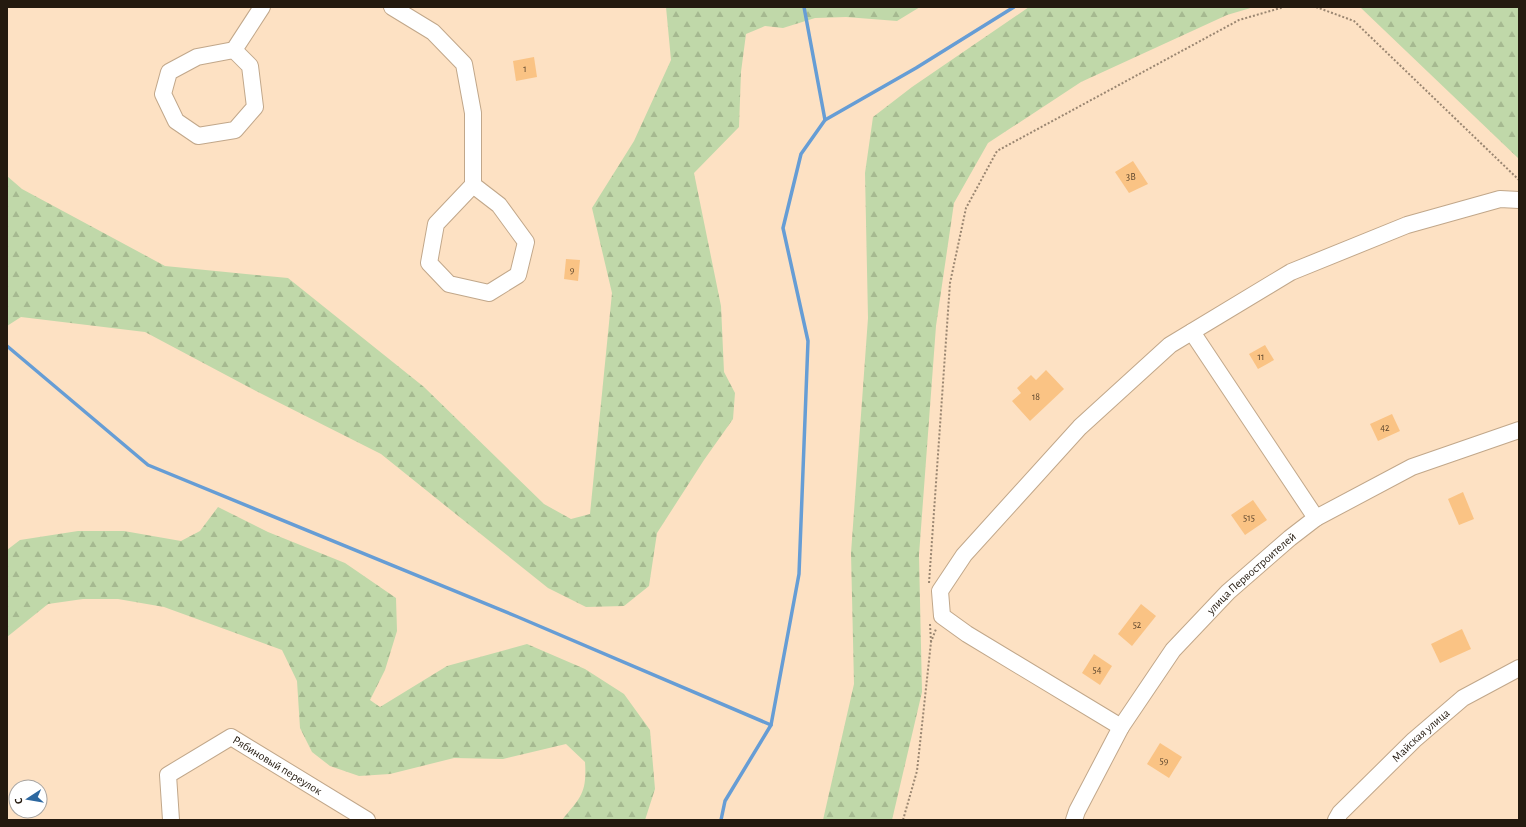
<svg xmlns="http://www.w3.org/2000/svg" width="1526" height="827" font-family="'Alegreya Sans',sans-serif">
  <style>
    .forest { fill: url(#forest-firs) }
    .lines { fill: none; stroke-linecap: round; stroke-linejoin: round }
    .stream { stroke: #669dd5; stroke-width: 3.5 }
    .building { fill: #fac384 }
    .minor-casing { stroke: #c1a78a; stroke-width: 18 }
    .path { stroke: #9a8671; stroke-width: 2; stroke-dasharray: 2 2; stroke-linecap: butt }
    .minor { stroke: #fff; stroke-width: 16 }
    .labels { text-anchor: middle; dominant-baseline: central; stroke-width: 3; stroke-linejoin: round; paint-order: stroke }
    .number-label { font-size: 10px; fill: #5a442c }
    .street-label { font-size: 12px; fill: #241a0f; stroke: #fff }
  </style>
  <defs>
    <pattern id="forest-firs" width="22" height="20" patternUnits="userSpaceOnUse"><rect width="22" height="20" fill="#c0d8a9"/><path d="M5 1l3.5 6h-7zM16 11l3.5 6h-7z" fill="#a5b990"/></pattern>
  </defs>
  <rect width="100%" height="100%" fill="#fde1c3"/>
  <g class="forest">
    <polygon points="666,7 920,7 897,21 846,17 815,18 783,28 765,26 746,34 741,72 739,127 694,173 721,306 724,372 735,393 733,419 704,460 657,533 649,586 624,606 586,607 548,588 381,454 258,392 145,332 21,317 7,326 7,176 22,189 165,266 288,278 424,387 544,504 571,519 590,514 612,293 592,208 634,141 671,60"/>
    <polygon points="1029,7 1254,7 1227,15 1081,82 988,143 954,203 936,326 919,555 922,692 892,820 823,820 854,684 851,553 868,318 865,173 873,117 912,87"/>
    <polygon points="1358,7 1519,7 1519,159 1361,8"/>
    <path d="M218,507L268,532L345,563L396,598L397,631L385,670L370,700L380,707L447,666L527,644L585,669L624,694L650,730L655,789L645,820H562C581,797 587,793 585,762L566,744L503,759L454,758L390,774L359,776L330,766L312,752L300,728L297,681L282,650L164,607L118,599H83L48,604L7,637V550L20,540L78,531H124L181,541L200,531Z"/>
  </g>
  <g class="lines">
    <g class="stream">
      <polyline points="825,120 916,68 1014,7"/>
      <polyline points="7,346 148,465 518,617 771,725"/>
      <polyline points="721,820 725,801 771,725 799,574 808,341 783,228 801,154 825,120 804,7"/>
    </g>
  </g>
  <g class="building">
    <polygon points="534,57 537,77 516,81 513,61"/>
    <polygon points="1133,161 1148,184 1129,193 1115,172"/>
    <polygon points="566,259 580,260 578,281 564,279"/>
    <polygon points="1265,345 1274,360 1258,369 1249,354"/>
    <polygon points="1046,370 1064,389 1030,421 1012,401 1021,393 1017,388 1031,375 1036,380"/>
    <polygon points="1392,414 1400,431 1378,441 1370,424"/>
    <polygon points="1463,492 1474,519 1459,525 1448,499"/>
    <polygon points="1253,500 1267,520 1245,535 1231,515"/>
    <polygon points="1141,604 1156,616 1132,646 1118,634"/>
    <polygon points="1462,629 1471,649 1440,663 1431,644"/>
    <polygon points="1094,654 1112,666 1100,685 1082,673"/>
    <polygon points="1160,743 1182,757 1169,778 1147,764"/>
  </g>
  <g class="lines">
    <g class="minor-casing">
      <g id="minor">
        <polyline points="392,7 433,32 464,64 473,113 473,185 436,224 429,263 449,284 489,293 518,275 526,242 499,205 473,185"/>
        <polyline points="234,50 250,66 255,107 235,130 198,136 176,121 163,94 169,72 197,57 234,50 262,7"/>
        <polyline points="1192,332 1316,518"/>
        <polyline points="1121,727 967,634 942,616 940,591 964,555 1080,427 1170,345 1291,272 1407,225 1500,199 1519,200"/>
        <path id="s1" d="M171,820L168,775L231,737L367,820"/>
        <path id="s2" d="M1074,820L1077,811L1121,727L1173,650L1228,592L1290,538L1316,518L1412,467L1519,430"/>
        <path id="s3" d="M1336,820L1340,813L1414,740L1463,698L1519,668"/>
      </g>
    </g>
    <g class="path">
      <polyline points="1316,7 1354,21 1519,180"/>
      <polyline points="929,583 950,283 966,208 997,151 1239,20 1284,7"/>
      <polyline points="930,624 931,642"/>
      <polyline points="903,820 917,771 931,642 936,629"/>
    </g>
    <use href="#minor" class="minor"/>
  </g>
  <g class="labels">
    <g class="number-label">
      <text x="525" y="69">1</text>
      <text x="1131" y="177">3В</text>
      <text x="572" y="270">9</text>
      <text x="1261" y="357">11</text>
      <text x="1036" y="397">18</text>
      <text x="1385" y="428">42</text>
      <text x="1249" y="518">515</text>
      <text x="1137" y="625">52</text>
      <text x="1097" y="670">54</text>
      <text x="1164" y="761">59</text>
    </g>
    <g class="street-label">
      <text stroke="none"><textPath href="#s2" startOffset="307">улица Первостроителей</textPath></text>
      <text stroke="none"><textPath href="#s3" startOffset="120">Майская улица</textPath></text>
      <text stroke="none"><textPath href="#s1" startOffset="173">Рябиновый переулок</textPath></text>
    </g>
  </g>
  <rect width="1526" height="827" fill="none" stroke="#241a0f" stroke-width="16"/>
  <g transform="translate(28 799) rotate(258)"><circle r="19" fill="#ffffff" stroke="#a7a39f"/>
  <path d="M0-3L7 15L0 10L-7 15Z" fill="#2c679f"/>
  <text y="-6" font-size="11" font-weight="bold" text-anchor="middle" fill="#241a0f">С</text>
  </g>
</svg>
